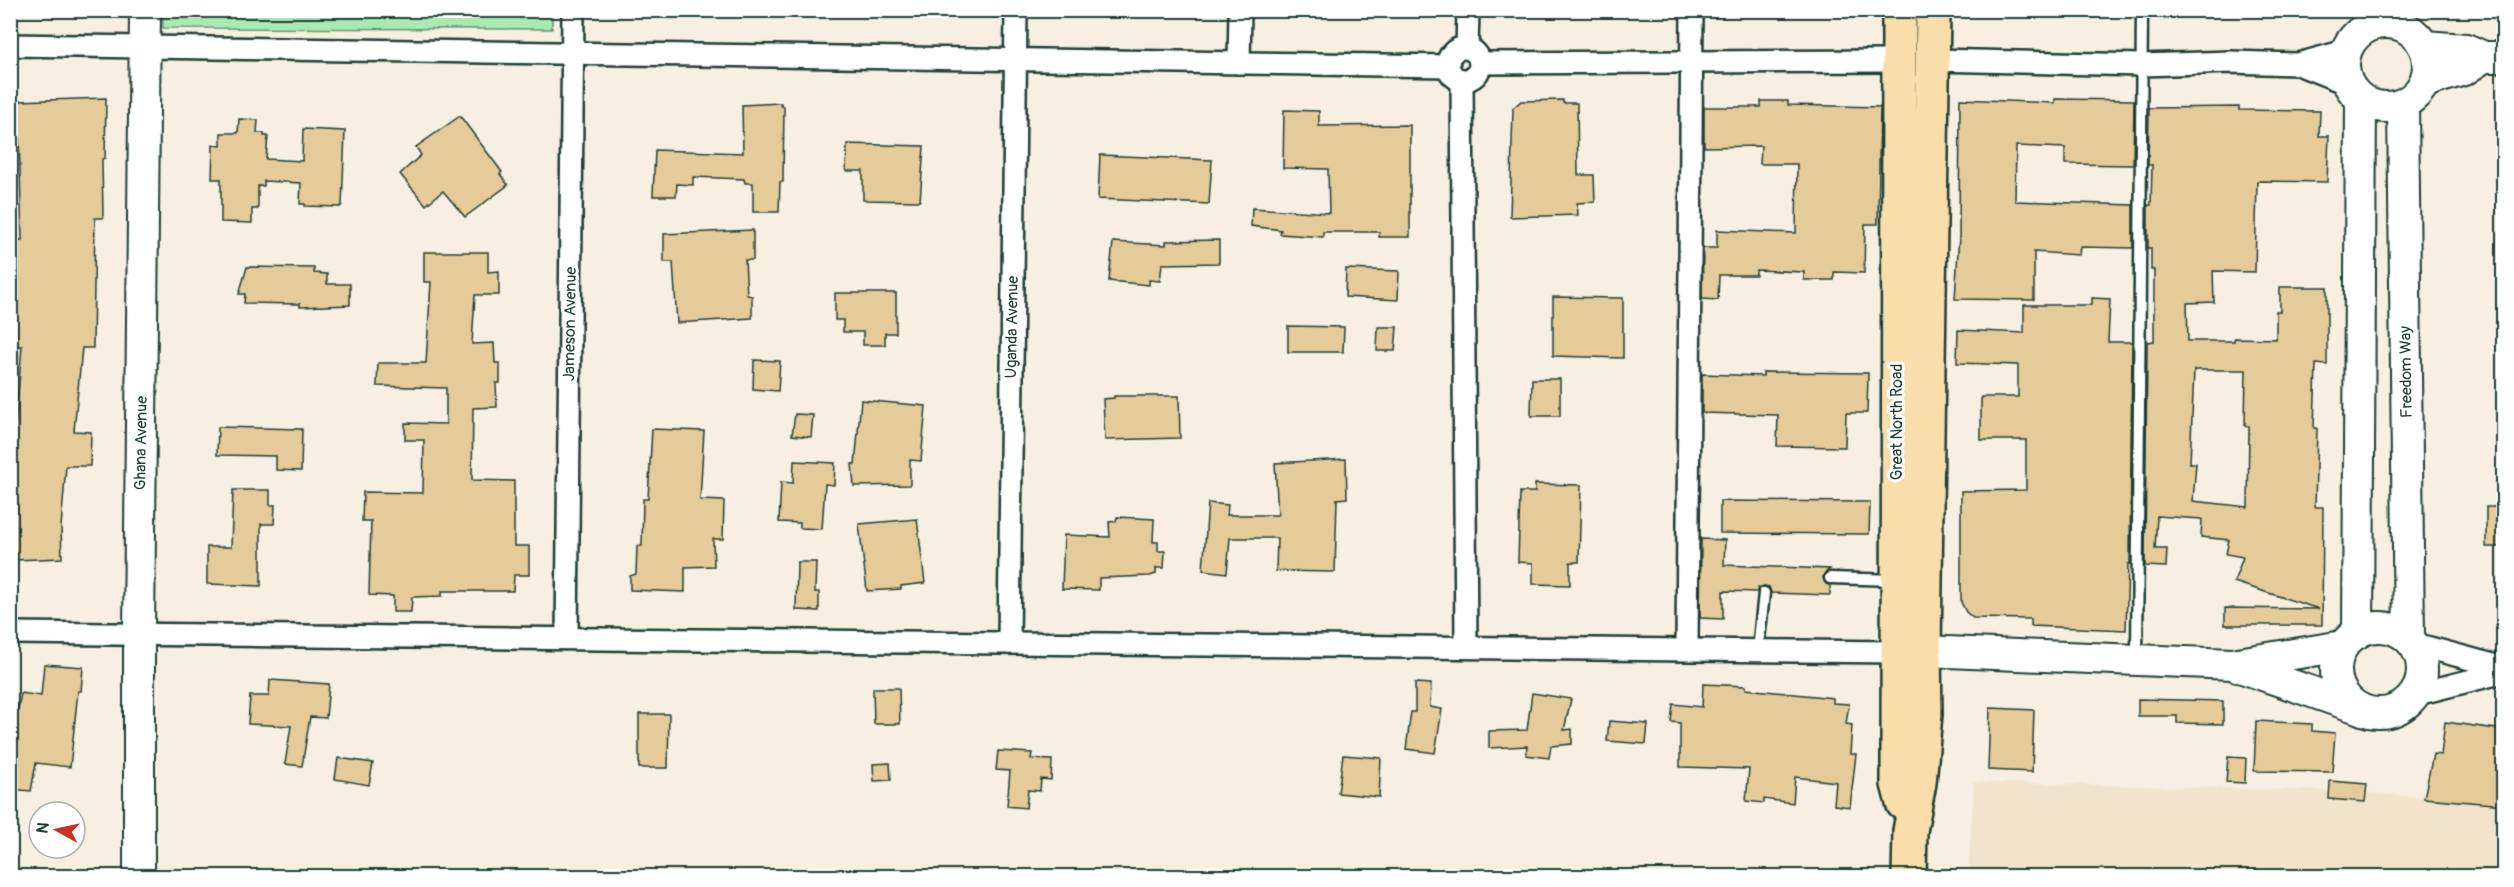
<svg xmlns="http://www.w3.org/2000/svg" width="2514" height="887" font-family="Pangolin,sans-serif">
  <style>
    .built { fill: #f2e4cc }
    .green { fill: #a9eab3; stroke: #649474; stroke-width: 1.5 }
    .building { fill: #e5ca9a; stroke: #1f3d34; stroke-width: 1.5; fill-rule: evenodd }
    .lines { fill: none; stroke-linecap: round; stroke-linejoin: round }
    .lane-casing { stroke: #1f3d34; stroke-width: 15 }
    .street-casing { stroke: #1f3d34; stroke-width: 26 }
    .secondary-casing { stroke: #1f3d34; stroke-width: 34 }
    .highway-casing { stroke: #1f3d34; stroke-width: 38 }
    .lane { stroke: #fff; stroke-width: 10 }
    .street { stroke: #fff; stroke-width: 21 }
    .secondary { stroke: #fff; stroke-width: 30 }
    .highway { stroke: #f9deab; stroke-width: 33 }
    .labels { text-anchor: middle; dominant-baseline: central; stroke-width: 6; stroke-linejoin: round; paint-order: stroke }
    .street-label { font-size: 16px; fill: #1f3d34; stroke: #fff }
  </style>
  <rect width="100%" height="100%" fill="#f7efe1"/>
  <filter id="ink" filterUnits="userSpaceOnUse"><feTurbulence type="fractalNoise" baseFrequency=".0167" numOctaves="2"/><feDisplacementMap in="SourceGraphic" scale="12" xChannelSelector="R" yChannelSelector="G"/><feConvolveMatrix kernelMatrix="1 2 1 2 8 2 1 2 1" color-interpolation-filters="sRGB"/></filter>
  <g filter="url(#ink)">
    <polygon class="built" points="1971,782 2341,791 2503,803 2503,876 1968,876 1974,783"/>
    <polygon class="green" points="163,11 552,10 552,29 163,28"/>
    <g class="building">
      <polygon points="106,98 105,158 102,159 103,218 95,218 93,348 82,348 74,431 91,432 90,466 66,466 61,527 62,558 15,560 10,430 15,430 22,346 13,346 16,280 10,280 10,240 22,240 18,101"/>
      <polygon points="1960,99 2055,103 2055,99 2134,100 2133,165 2065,164 2065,148 2016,146 2015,201 2133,205 2133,248 2080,247 2079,255 2034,252 2034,300 1955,299 1959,236"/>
      <polygon points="1563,100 1563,103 1577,103 1578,175 1594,175 1595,202 1577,203 1578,215 1510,217 1513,108 1521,101"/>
      <polygon points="1761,101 1788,101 1788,105 1880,107 1878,224 1865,224 1864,273 1834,272 1834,280 1804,280 1804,272 1756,270 1756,275 1719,275 1718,300 1702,299 1703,248 1717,248 1717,230 1796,233 1797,164 1760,164 1761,146 1704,147 1704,107 1761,107"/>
      <polygon points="781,103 781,106 784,106 783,182 780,182 779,212 753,212 753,183 745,183 744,179 693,177 693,185 677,184 676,196 653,196 655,150 743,153 742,105"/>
      <path d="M2239,107V110L2320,111L2319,136H2329L2327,182L2257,181L2255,272L2213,271L2214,302L2187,303L2188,341H2234V338L2276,339V311H2280V287H2327V365L2316,364L2314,428H2317L2315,507H2323L2322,625H2225V608L2319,609L2234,582L2243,557L2226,554L2229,540L2201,537L2202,519L2157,516L2155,549H2167L2166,567L2145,566L2147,342L2154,341V270H2151V248H2148V205H2151L2152,165H2148L2149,108ZM2194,370H2246L2245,426H2249L2248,507L2193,501L2196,463H2190Z"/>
      <polygon points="1284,110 1319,111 1319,126 1410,125 1410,237 1379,237 1379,232 1323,232 1323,237 1280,234 1281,230 1251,226 1252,208 1329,213 1328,169 1283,168"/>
      <polygon points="460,116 502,172 500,174 508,185 465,217 443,191 426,205 400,174 421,155 416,147"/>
      <polygon points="239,119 258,120 257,133 264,133 264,136 268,136 266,159 302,161 303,129 345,131 342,205 340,207 305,206 305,204 300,204 301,183 264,181 264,186 258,186 258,209 252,209 252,223 221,222 221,179 212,179 213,145 221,146 221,133 238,133"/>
      <polygon points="847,144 924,146 920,201 863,200 863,171 846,171"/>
      <polygon points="1100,155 1212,160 1209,204 1098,199"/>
      <polygon points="753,230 753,260 745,260 747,295 752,296 752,318 677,323 673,262 664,262 664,234"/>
      <polygon points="1219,240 1219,263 1162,264 1160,281 1149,280 1149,285 1109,281 1113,242 1166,245 1166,241"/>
      <polygon points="424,252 488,252 488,272 499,271 499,295 475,295 472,344 494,343 495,363 500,363 500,383 496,383 497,407 473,408 472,480 514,481 514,546 529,546 529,575 514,575 513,591 442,591 442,596 412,597 411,612 393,612 393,596 369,595 371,521 362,521 363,492 423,493 424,440 405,440 405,423 446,424 446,388 377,386 378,363 426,363 431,282 424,282"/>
      <polygon points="247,267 314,268 314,273 327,274 327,284 350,284 350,305 300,307 300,304 244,303 245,294 239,294"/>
      <polygon points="1346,269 1399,271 1398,300 1345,297"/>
      <polygon points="835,293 896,293 896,333 885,333 885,345 863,345 863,332 843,332 843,320 835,320"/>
      <polygon points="1553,297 1623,298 1623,358 1553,356"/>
      <polygon points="2092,298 2110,299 2108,342 2132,342 2130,564 2128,564 2126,630 2031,626 2031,619 1973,618 1966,612 1961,602 1961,491 2026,490 2026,440 1981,440 1981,397 2018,397 2018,365 1957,363 1958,330 2024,333 2024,305 2092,305"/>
      <polygon points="1288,326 1344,327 1343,352 1288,352"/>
      <polygon points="1378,327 1397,327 1395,351 1377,351"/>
      <polygon points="754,360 780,361 778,391 753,389"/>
      <polygon points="1763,372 1868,373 1867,413 1846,413 1845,447 1777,446 1778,415 1702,413 1702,374 1763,376"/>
      <polygon points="1532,379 1560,379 1560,416 1531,416"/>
      <polygon points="1114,396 1179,396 1180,438 1105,440 1103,399 1114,398"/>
      <polygon points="861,400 926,406 921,461 910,460 910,485 854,486 852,464 855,464"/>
      <polygon points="795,414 813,415 811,437 792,435"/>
      <polygon points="218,427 302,429 301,471 276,470 276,456 217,455"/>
      <polygon points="652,429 704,431 700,500 724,501 723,539 713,539 714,566 685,567 685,592 630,590 630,576 636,574 637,546 642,546 643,499 648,499"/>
      <polygon points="1346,459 1347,498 1337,499 1335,572 1276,571 1277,538 1230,538 1227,573 1203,570 1208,503 1228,505 1227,515 1278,515 1275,463"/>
      <polygon points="794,461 835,463 834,485 825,484 822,529 800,528 800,523 779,522 781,482 793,483"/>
      <polygon points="1535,484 1581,485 1579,562 1570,562 1570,585 1533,584 1533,563 1518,562 1520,492 1535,492"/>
      <polygon points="233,490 270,490 270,505 275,505 274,524 261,524 261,586 207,584 207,547 231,547"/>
      <polygon points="1720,501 1870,502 1869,534 1720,533"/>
      <rect x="2486" y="507" width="18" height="40"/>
      <polygon points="1117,517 1154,519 1153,542 1158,542 1158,551 1165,551 1164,568 1156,568 1156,574 1150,576 1099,578 1099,590 1062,589 1064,535 1110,537 1109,522 1116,521"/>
      <polygon points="917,519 925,583 901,586 901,589 867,591 859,524"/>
      <polygon points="1701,539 1725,540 1724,565 1830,569 1824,574 1823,578 1826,584 1830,585 1830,595 1771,593 1769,587 1764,586 1758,588 1757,592 1723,591 1723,619 1700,618"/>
      <polygon points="797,562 816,562 815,592 819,592 819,611 796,610"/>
      <polygon points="44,664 83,667 81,691 78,691 70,767 36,763 31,791 10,789 10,715 17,715 21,693 41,696"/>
      <polygon points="270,680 329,684 326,718 310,717 302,766 285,764 291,726 248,724 250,696 269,696"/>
      <polygon points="1415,683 1431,684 1430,707 1442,709 1435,753 1406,749 1411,712 1415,712"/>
      <polygon points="1703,684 1746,686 1746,689 1833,698 1833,703 1849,704 1846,724 1852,725 1850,754 1856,754 1850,807 1834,805 1836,782 1795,777 1793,803 1764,799 1764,803 1746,801 1749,769 1680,767 1680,723 1671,722 1673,704 1702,707"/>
      <polygon points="873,688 899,688 900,724 874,724"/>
      <polygon points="1532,693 1571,699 1564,730 1572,729 1572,744 1551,746 1549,758 1526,755 1527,746 1489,748 1489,731 1527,730"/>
      <polygon points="2138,699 2223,701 2223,724 2177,723 2177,716 2138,716"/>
      <polygon points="1990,708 2034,710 2032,772 1988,770"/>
      <polygon points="639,714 669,714 668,768 639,768"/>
      <polygon points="1609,721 1648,724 1646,744 1607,741"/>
      <polygon points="2256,721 2312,724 2312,731 2335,733 2332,772 2254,771"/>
      <polygon points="2445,722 2504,730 2504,805 2424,798 2433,754 2441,755"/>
      <polygon points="998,751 1032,753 1031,759 1052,760 1051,780 1041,779 1040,791 1028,790 1026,808 1007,806 1010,771 996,770"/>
      <polygon points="1343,755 1381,758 1379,797 1338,793"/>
      <polygon points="2228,757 2246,758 2245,783 2226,782"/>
      <polygon points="338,758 373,763 369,785 335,779"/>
      <polygon points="890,763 891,780 874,781 873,764"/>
      <polygon points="2330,781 2367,784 2365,802 2329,799"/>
    </g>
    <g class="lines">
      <g class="lane-casing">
        <g id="lane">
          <polyline points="1830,578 1896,580"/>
          <polyline points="1758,650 1764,593"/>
          <polyline points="2137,660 2142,10"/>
        </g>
      </g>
      <g class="street-casing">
        <g id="street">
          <polyline points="10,45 1449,66"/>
          <polyline points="1467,48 1468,10"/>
          <circle cx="1464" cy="64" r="16"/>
          <polyline points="1933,60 2142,65 2231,62 2298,64 2346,51"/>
          <polyline points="1239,63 1240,10"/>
          <polyline points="1480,63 1899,61"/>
          <polyline points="2298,64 2348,84"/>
          <polyline points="1462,80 1466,647"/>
          <polyline points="10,633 1897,652"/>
          <polyline points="567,638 573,10"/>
          <polyline points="1009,643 1016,10"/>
          <polyline points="2411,643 2504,668"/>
          <polyline points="1687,649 1692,10"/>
          <polyline points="2413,695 2504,672"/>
        </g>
      </g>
      <g class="secondary-casing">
        <g id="secondary">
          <circle cx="2386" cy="65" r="42"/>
          <polyline points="2424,46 2466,49 2484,57 2504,57"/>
          <polyline points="2425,82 2464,70 2484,57"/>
          <polyline points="2403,104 2409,639"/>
          <circle cx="2379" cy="670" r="43"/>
          <polyline points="2358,633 2361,99"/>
          <polyline points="1924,651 2232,664 2343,646"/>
          <polyline points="2237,666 2358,708"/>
          <polyline points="139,876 139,634 145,10"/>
        </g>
      </g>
      <g class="highway-casing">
        <g id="highway">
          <polyline points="1899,10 1898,784 1903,803"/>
          <polyline points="1909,876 1910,831 1919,783 1925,714 1924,651 1933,10"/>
        </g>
      </g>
      <use href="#lane" class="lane"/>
      <use href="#street" class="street"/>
      <use href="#secondary" class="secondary"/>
      <use href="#highway" class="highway"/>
    </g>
  </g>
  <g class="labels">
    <g class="street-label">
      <text transform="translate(570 324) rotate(-89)">Jameson Avenue</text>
      <text transform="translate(1012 327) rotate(-89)">Uganda Avenue</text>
      <text transform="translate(2406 372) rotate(-91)">Freedom Way</text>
      <text transform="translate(1897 422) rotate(-90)">Great North Road</text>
      <text transform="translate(141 443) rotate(-89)">Ghana Avenue</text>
    </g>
  </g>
  <rect width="2514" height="887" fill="none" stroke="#fff" stroke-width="36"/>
  <rect x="18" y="18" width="2478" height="851" fill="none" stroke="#1f3d34" stroke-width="2" filter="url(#ink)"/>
  <g transform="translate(57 830) rotate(278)"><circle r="28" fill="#ffffff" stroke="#a5b1ae" stroke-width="1.5"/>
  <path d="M0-4.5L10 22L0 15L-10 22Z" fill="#c8321e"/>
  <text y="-9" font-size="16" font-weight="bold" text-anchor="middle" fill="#1f3d34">N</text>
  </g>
</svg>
